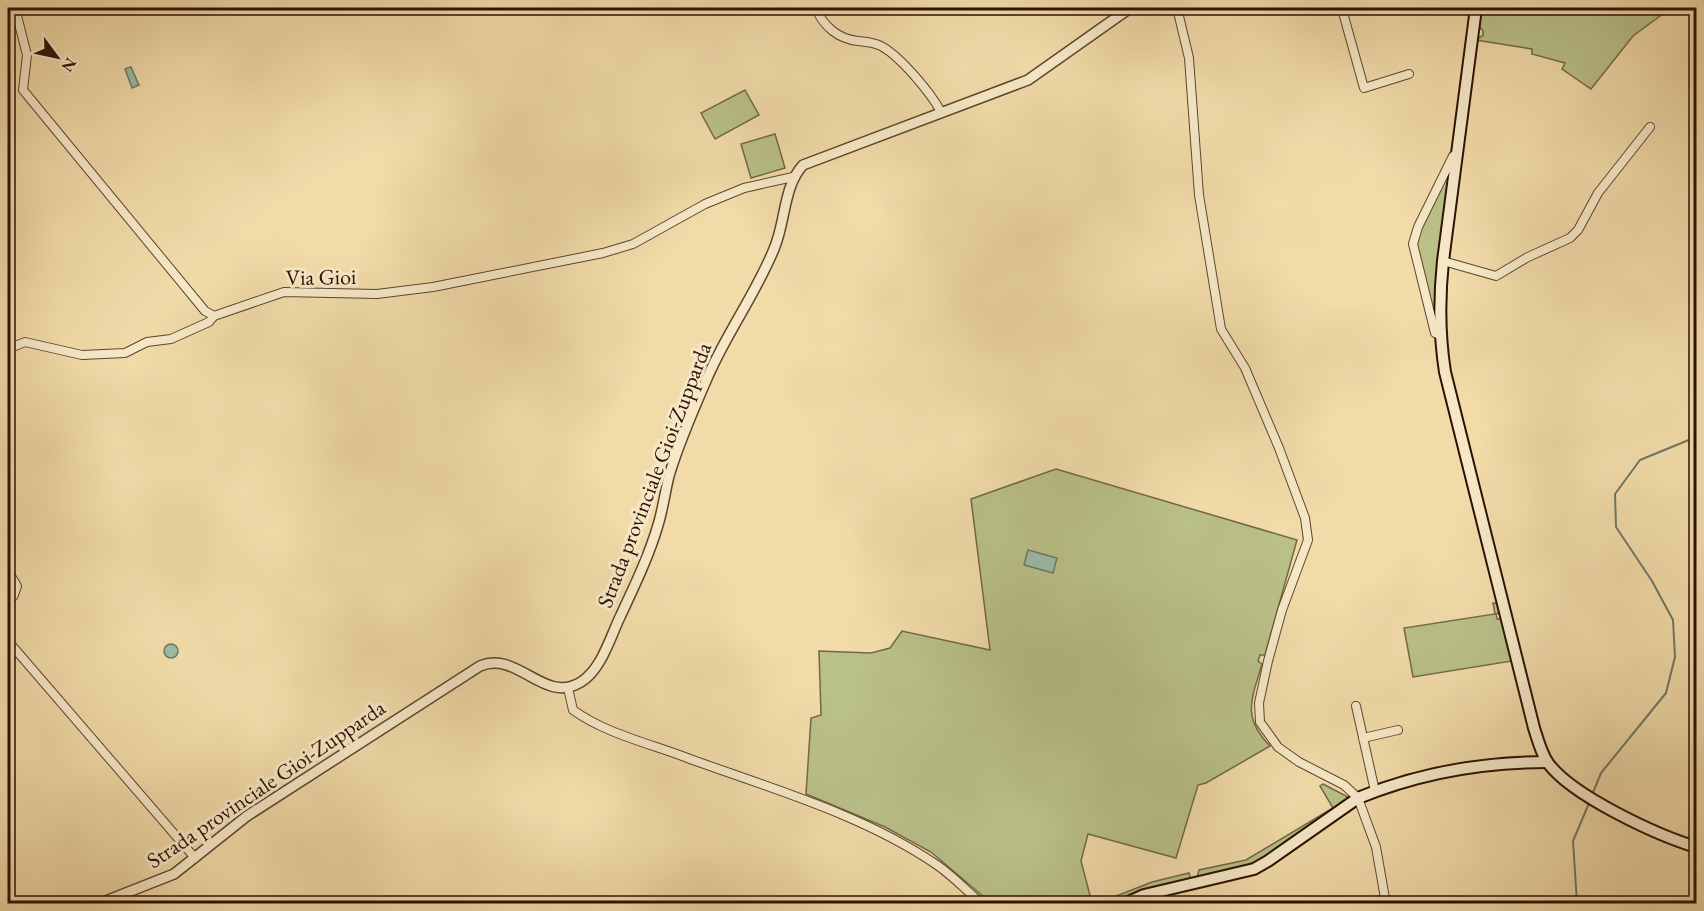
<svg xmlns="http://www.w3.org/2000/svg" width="1704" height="911" font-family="'EB Garamond',serif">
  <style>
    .green { fill: #b9c088; stroke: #736846; stroke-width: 1.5 }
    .water { fill: #9bbba7; stroke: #6f7766; stroke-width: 1.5 }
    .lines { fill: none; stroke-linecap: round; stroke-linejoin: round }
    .stream { stroke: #6f7766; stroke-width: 2 }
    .minor-casing { stroke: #5e442e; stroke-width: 10 }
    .tertiary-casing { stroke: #5e442e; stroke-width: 12 }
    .secondary-casing { stroke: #2d1105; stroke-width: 14 }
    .minor { stroke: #f6e8c7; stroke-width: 8 }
    .tertiary { stroke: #f6e8c7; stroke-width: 9 }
    .secondary { stroke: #f6e8c7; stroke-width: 10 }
    .labels { text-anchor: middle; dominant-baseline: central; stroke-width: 6; stroke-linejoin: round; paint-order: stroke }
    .street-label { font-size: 22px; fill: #2d1105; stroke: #f6e8c7 }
  </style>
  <rect width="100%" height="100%" fill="#f1dba9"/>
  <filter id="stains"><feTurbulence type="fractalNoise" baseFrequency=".00333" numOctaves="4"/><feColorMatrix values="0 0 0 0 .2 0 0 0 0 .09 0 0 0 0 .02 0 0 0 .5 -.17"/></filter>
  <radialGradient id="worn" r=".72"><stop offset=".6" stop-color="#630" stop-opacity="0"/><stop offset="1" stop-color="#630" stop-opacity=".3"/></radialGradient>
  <g class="green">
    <polygon points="1481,8 1649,8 1660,16 1633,36 1591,89 1562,69 1565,63 1532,54 1532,49 1476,40 1483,35 1483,31 1479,26"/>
    <polygon points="745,90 759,115 715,139 701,113"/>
    <polygon points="775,134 785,168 751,178 741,144"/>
    <polygon points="1450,167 1435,325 1417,244 1421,227"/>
    <path d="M1056,469L1297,540L1265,655H1260L1258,661L1262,664C1251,701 1242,717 1270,746L1206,783L1198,785L1176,858L1088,834L1081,861L1092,903H991L931,852L885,827L806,794L811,718L821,715L819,651L871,653L890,648L902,631L990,650L971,499Z"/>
    <polygon points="1493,603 1499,604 1501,612 1496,614 1497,619 1501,619 1512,661 1413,677 1404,628 1495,614"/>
    <polygon points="1323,784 1348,797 1274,854 1246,867 1197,878 1199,870 1246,860 1333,808 1320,786"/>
    <path d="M1189,873L1191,880C1163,887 1123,903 1096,904L1152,882Z"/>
  </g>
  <g class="water">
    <polygon points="131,67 139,85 132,88 125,69"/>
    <polygon points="1028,550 1057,558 1053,573 1024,565"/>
    <circle cx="171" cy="651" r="7"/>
  </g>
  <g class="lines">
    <g class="stream">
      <polyline points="1592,795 1601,773 1666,693 1675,657 1673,620 1652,581 1616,527 1615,494 1640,460 1696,437"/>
      <polyline points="1577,904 1573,841 1590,801"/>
    </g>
    <g class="minor-casing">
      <g id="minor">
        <polyline points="15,8 27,55 23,90 205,311 214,316 284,292 377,294 433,287 603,253 633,244 705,204 744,188 793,177"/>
        <path d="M816,8C823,26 838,39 858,41C866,42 873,42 881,46C900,56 931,93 941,112"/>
        <polyline points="1177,8 1189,58 1199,195 1221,329 1245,368 1279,448 1305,518 1308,540 1282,610 1268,661 1259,703 1260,722 1278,747 1299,762 1344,785 1358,798 1376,847 1386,904"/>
        <polyline points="1347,8 1342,9 1364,88 1409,74"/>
        <polyline points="1443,261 1496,276 1528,257 1570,238 1578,230 1598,193 1650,127"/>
        <polyline points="1440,335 1435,333 1413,244 1418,227 1453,156 1456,154"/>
        <polyline points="8,349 25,342 82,355 125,353 147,342 171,339 209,322 214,316"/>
        <polyline points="8,571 17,586 14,595 8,603"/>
        <polyline points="8,641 195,858"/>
        <path d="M568,688L573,710C606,734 652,744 690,759C773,789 864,815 937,865C953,876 967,891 982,904"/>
        <polyline points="1356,706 1375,791"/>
        <polyline points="1363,738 1398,730"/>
      </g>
    </g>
    <g class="tertiary-casing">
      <path id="tertiary" d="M98,904L174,874L247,816L480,666C518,650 544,705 581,682C601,670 610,638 620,617C634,587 649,556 658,525C663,509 665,492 669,476C679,442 695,406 709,374C728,331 756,293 774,249C786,221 783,187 803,165L1028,80L1130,8"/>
    </g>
    <g class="secondary-casing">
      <g id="secondary">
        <path d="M1476,8L1443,261C1439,299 1439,334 1445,372L1534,728C1538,740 1541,753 1548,763C1572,796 1657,835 1696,847"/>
        <path d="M1124,904L1144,895L1254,869L1268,861L1358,798C1419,773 1482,762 1547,762"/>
      </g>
    </g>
    <use href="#minor" class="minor"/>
    <use href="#tertiary" class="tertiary"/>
    <use href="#secondary" class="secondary"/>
  </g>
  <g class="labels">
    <g class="street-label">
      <text transform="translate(321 277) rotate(-1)">Via Gioi</text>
      <text transform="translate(654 475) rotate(-69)">Strada provinciale Gioi-Zupparda</text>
      <text transform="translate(266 784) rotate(-34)">Strada provinciale Gioi-Zupparda</text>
    </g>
  </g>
  <rect width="1704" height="911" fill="none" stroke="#f1dba9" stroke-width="30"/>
  <rect x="9" y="9" width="1686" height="893" fill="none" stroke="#2d1105" stroke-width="3"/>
  <rect x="15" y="15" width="1674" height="881" fill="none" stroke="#2d1105" stroke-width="1.5"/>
  <g transform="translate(57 57) rotate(123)" stroke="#f6e8c7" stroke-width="4.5" paint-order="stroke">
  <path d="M0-4.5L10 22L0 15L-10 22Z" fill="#2d1105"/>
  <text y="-9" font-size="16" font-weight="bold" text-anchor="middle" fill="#2d1105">N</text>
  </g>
  <rect width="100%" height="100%" filter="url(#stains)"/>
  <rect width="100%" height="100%" fill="url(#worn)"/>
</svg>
